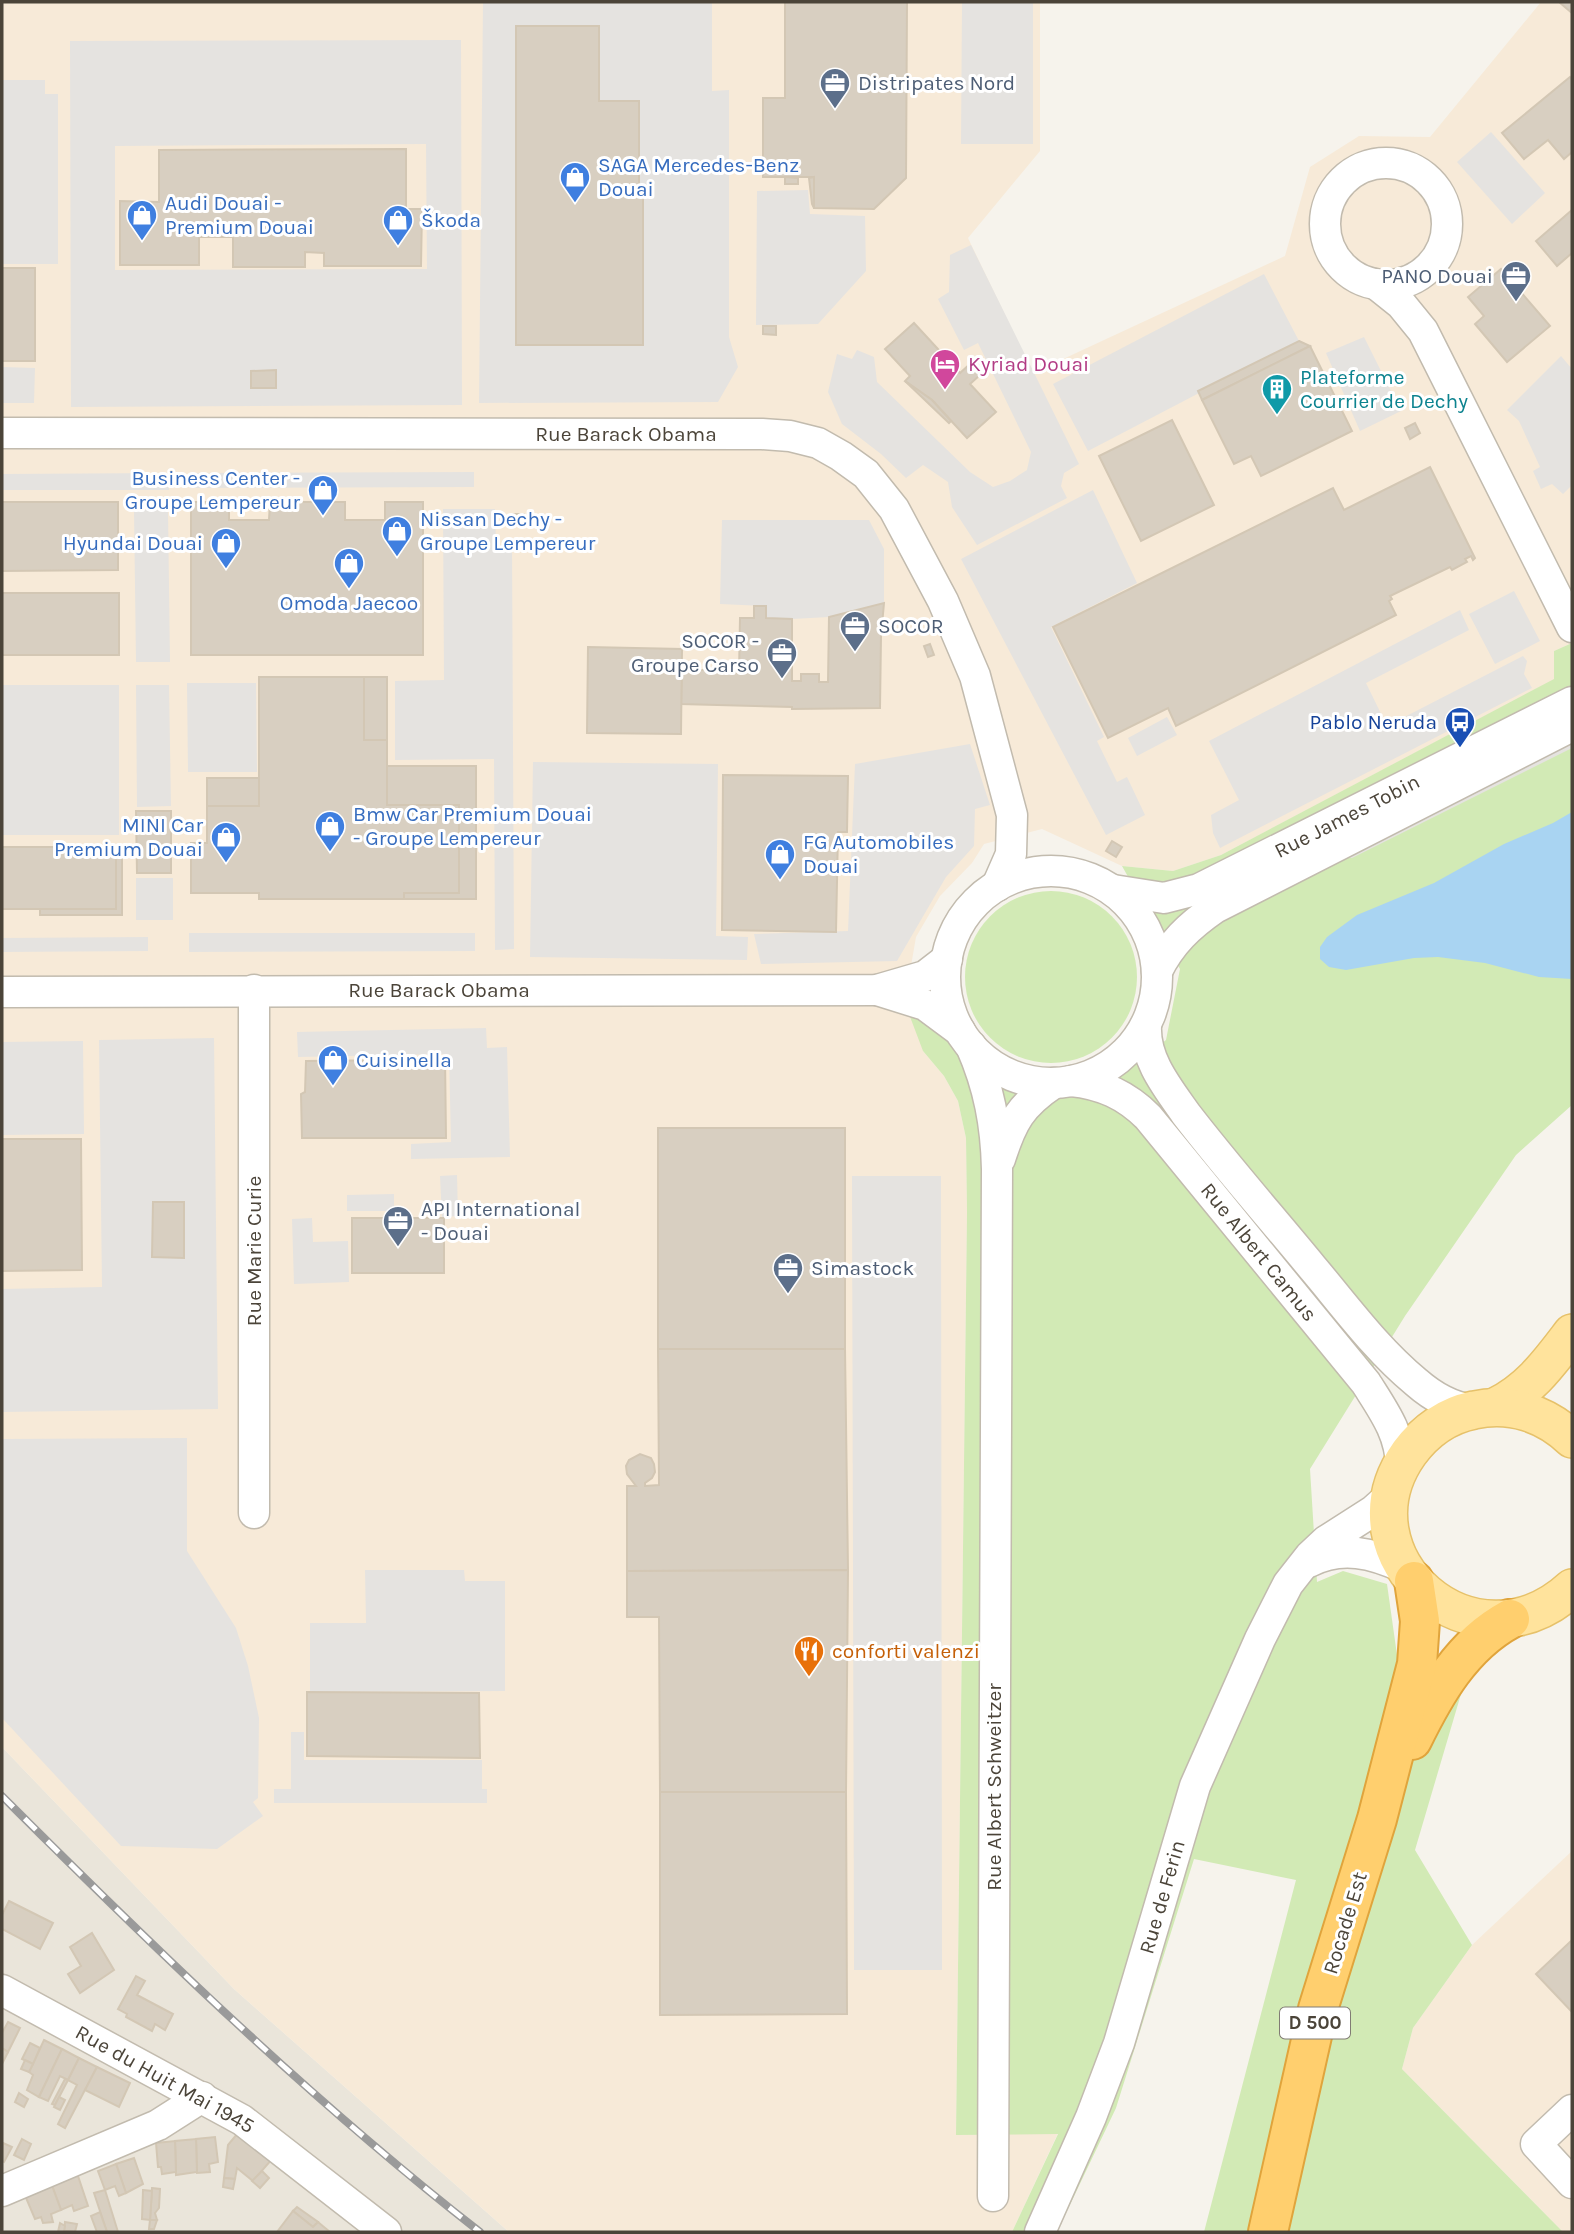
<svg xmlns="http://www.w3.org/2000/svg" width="1574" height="2234" font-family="Karla,sans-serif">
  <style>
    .residential { fill: #eae5da }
    .commercial { fill: #f7ead8 }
    .green { fill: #d2eab5 }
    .parking { fill: #e5e3e0; fill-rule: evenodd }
    .water { fill: #a9d4f2 }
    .building { fill: #d8cfc1; stroke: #d3c7b4; stroke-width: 2 }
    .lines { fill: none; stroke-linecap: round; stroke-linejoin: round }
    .minor-casing { stroke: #c2bbae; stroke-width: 33 }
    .major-casing { stroke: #e6c16a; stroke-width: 40 }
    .highway-casing { stroke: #e0a43c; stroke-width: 42 }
    .minor { stroke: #fff; stroke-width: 30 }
    .major { stroke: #ffe39c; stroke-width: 37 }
    .highway { stroke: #ffcf6e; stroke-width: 38 }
    .rail-casing { stroke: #9a9a9a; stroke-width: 8 }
    .rail { stroke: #fff; stroke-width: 5; stroke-dasharray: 16; stroke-linecap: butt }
    .labels { text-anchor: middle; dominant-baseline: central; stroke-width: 6; stroke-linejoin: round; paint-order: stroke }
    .shield { fill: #fff; stroke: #817c74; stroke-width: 2 }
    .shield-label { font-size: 19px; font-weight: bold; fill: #4b4439 }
    .service-label { font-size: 21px; fill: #4e5e75; stroke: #fff; text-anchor: start }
    .shop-label { font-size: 21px; fill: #366cbe; stroke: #fff; text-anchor: start }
    .hotel-label { font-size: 21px; fill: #b23c85; stroke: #fff; text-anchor: start }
    .culture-label { font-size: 21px; fill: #0d838f; stroke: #fff; text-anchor: start }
    .street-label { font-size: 21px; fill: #4b4439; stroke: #fff }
    .transit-label { font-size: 21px; fill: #164399; stroke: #fff; text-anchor: end }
    .food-label { font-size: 21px; fill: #c56008; stroke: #fff; text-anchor: start }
  </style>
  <rect width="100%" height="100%" fill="#f6f3ec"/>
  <polygon class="residential" points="2,1747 234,1989 509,2232 2,2232"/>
  <g class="commercial">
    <polygon points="2,2 1040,2 1040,151 968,238 1033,373 1285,256 1310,167 1359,136 1430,137 1541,2 1572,2 1572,643 1554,651 1555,679 1221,855 1173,871 1122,866 1042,829 984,844 972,863 940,896 916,937 911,966 923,1051 944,1076 958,1101 966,1138 967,1212 956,2135 1058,2133 1012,2232 509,2232 234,1989 2,1747"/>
    <polygon points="1572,1851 1572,2232 1563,2232 1402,2069 1413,2028 1472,1945"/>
  </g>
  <g class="green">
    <polygon points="1572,643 1572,1105 1516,1155 1405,1316 1310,1469 1317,1582 1343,1571 1387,1584 1397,1655 1461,1694 1415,1850 1472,1945 1413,2028 1402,2069 1563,2232 1204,2232 1296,1880 1194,1859 1116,2108 1057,2232 1012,2232 1058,2134 956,2135 967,1212 966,1138 958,1101 944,1076 923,1051 909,1014 937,1022 977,1077 1048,1098 1091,1098 1166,1040 1180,969 1122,866 1173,871 1221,855 1554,679 1554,651"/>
    <circle cx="1051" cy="977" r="86"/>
  </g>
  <g class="parking">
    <path d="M483,2H712V91L729,90V337L738,367L718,402L479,403ZM516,26H599V101H639V195H643V345L516,344Z"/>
    <polygon points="962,2 1033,2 1033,144 961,144"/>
    <path d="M461,40L462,405L71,407L70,41ZM426,144L427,269L115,270V146Z"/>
    <polygon points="2,80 45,80 45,94 58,94 58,264 2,264"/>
    <polygon points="1491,132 1545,193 1512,224 1457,162"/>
    <polygon points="808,190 810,214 865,216 866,271 818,324 756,325 757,191"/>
    <polygon points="971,245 1079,464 1064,473 1061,486 1067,498 977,545 952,507 948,482 923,465 906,478 881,454 842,424 828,392 837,354 852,359 857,350 874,357 877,382 970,472 993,487 1010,481 1027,470 1031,452 978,343 964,350 938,299 949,292 950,255"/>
    <polygon points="1264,274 1299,341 1088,451 1053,384"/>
    <polygon points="1364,337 1401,411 1360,431 1326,353"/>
    <polygon points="1561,356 1572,369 1572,485 1563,494 1552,484 1541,489 1533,471 1540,467 1519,421 1507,410"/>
    <polygon points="2,367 35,368 34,403 2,403"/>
    <polygon points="474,472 474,487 190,488 190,473"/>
    <polygon points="169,473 169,490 2,490 2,474"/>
    <polygon points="1093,490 1137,583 1051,627 1104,737 1097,741 1117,782 1127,777 1145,815 1106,835 961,559"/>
    <polygon points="443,509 495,509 496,545 512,545 514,949 495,950 494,759 395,760 395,681 444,680"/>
    <polygon points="134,510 168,510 170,662 136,662"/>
    <polygon points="722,520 869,520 884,549 884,603 829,617 792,619 766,618 766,606 720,604"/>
    <polygon points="1514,591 1540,641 1495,664 1469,614"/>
    <polygon points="1460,610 1469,630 1366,683 1387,726 1523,656 1527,661 1524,674 1532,688 1220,848 1213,833 1211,815 1239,800 1209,741"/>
    <polygon points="187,683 256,683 257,772 188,772"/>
    <rect x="2" y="685" width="117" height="150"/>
    <polygon points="136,685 169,685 171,806 137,807"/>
    <polygon points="1167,717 1177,735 1137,756 1128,738"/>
    <polygon points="1572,734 1572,748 1352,858 1331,856"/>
    <polygon points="970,744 990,805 975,809 974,846 946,877 897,961 761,964 754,934 848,931 855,764"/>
    <polygon points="533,762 718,764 716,936 748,937 747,960 530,957"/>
    <rect x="136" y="878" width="37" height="42"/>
    <polygon points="475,933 475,951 189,952 189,933"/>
    <polygon points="148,937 148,951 2,952 2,938"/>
    <polygon points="486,1028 487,1048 507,1047 510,1157 411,1159 411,1144 451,1142 449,1054 298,1057 297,1032"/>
    <polygon points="214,1038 218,1409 2,1412 2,1289 102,1287 99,1040"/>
    <polygon points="83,1041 84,1134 2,1135 2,1042"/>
    <polygon points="457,1175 458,1216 442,1217 440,1176"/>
    <polygon points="852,1176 941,1176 942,1970 854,1970"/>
    <polygon points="394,1194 394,1211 347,1211 347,1195"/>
    <polygon points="312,1218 313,1242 348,1241 349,1282 294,1284 292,1219"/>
    <polygon points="187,1438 187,1551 236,1628 248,1666 259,1718 258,1798 253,1802 263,1816 217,1849 121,1846 2,1718 2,1439"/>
    <polygon points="365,1570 464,1570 465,1581 505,1581 505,1691 310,1692 310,1623 366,1623"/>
    <polygon points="291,1732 304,1732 304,1760 482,1760 482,1789 487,1789 487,1803 274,1803 274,1789 291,1789"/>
  </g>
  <polygon class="water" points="1572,812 1572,979 1539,977 1485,963 1438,957 1414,958 1346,970 1329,967 1320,959 1320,947 1327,937 1357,915 1434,883 1504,844 1553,823"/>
  <g class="building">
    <polygon points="785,2 907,2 906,178 874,209 814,208 814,177 763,177 763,98 785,98"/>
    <polygon points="1559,2 1572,2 1572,13"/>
    <polygon points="516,26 599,26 599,101 639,101 639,195 643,194 643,345 516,345"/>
    <polygon points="1570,77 1572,80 1572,152 1564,159 1548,140 1524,159 1502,133"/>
    <polygon points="406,149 406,209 422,209 421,266 324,266 324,253 305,252 305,267 233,267 233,237 199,237 199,265 120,265 120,201 159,202 159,150"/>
    <polygon points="785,177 798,178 798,184 785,184"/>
    <polygon points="814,177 814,208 812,204 809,178"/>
    <polygon points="1572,210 1572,253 1557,266 1536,241"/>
    <rect x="2" y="268" width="33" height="93"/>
    <polygon points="1501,269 1550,326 1507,362 1475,324 1484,316 1468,297"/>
    <polygon points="914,323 960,373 970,364 980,375 970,384 996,412 967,438 932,400 905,381 910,376 885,349"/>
    <polygon points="763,326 776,326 776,335 763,334"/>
    <polygon points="1299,341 1310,346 1202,400 1198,391"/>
    <polygon points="1310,346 1352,431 1261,476 1251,456 1234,464 1202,400"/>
    <polygon points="276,370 276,388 251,388 251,371"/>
    <polygon points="905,381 932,400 951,421 949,423"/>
    <polygon points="1172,420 1214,505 1141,541 1099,456"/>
    <polygon points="1415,423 1420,433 1410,439 1405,428"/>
    <polygon points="1430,467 1475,558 1473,560 1471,556 1465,559 1467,562 1452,570 1450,567 1390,596 1392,599 1389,601 1396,615 1176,726 1168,708 1108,738 1053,627 1333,488 1344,510"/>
    <polygon points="2,502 118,502 118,570 2,571"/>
    <polygon points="191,502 229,502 229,520 269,520 270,502 345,502 345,520 385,520 385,502 423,502 423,655 191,655"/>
    <polygon points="512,514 524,514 523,525 513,525"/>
    <rect x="2" y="593" width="117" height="62"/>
    <polygon points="884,603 881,636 880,708 792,709 792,707 681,704 682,670 735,670 735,673 739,673 740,618 754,618 754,606 766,606 766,618 792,619 792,681 801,681 801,674 819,674 819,682 828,682 829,617"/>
    <polygon points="930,644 934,655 928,657 924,646"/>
    <polygon points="588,647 682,649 681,734 587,733"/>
    <polygon points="259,677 364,677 364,740 387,740 387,805 459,805 459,893 404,893 404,899 259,899 259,893 191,893 191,843 207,843 207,806 259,806"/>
    <rect x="364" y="677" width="23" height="63"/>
    <polygon points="387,766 476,766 476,899 404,899 404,893 459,893 459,805 387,805"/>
    <polygon points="723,775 848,776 847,832 838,832 836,932 722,930"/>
    <rect x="207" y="778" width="52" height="28"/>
    <polygon points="136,811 171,811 171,873 137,873"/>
    <polygon points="1112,841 1122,847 1116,857 1106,851"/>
    <rect x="2" y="847" width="114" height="62"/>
    <polygon points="116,847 122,847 122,915 40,915 40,909 116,909"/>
    <polygon points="408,1057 445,1057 446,1138 302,1138 301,1094 305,1092 306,1061 408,1060"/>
    <rect x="658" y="1128" width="187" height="221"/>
    <polygon points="2,1139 81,1139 82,1270 2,1271"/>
    <polygon points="153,1202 184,1202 184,1258 152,1257"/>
    <rect x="352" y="1218" width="92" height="55"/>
    <polygon points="658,1349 845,1349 848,1570 627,1571 627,1486 636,1486 627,1474 626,1466 629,1460 640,1454 651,1458 654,1464 655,1472 652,1478 645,1483 645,1486 659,1485"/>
    <polygon points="848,1570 846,1792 660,1792 659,1617 627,1617 627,1571"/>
    <polygon points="307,1692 479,1693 480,1758 307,1756"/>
    <polygon points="660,1792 846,1792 847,2014 660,2015"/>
    <polygon points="9,1901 53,1923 40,1949 2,1929 2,1915"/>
    <polygon points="92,1933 114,1970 80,1993 68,1974 81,1966 70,1947"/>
    <polygon points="1572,1940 1572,2012 1536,1974"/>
    <polygon points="136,1976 145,1981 137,1995 173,2014 165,2030 155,2024 152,2031 126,2017 127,2014 118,2009"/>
    <polygon points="8,2022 20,2028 8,2052 2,2048 2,2033"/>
    <polygon points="44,2040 62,2049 39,2097 27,2090 33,2075 29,2072"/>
    <polygon points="30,2043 40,2048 33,2064 22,2059"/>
    <polygon points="2,2048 8,2052 2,2064"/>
    <polygon points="62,2049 79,2058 68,2080 60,2076 48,2101 39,2097"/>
    <polygon points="79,2058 97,2067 65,2128 58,2124 77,2085 68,2080"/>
    <polygon points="25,2060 33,2064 29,2072 21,2069"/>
    <polygon points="97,2067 130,2083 119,2107 85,2090"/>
    <polygon points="65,2079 68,2080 55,2105 52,2104"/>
    <polygon points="19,2093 28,2099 24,2107 15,2102"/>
    <polygon points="59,2097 65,2100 60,2110 54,2107"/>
    <polygon points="237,2134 273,2158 253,2181 237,2168 235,2179 224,2178 228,2145"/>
    <polygon points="215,2137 218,2162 209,2164 210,2172 197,2173 196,2139"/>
    <polygon points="22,2139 31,2144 24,2160 14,2155"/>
    <polygon points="196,2139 197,2172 176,2175 175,2141"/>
    <polygon points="175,2141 176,2172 162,2174 161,2167 158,2167 156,2143"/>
    <polygon points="3,2143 12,2147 4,2162 2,2161"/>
    <polygon points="134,2158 143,2184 126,2193 116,2164"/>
    <polygon points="116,2164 126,2193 119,2196 115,2186 105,2190 98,2171"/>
    <polygon points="262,2171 269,2178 260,2188 252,2181"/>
    <polygon points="77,2173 88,2206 74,2211 72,2205 61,2210 51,2183"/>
    <polygon points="224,2178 235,2179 233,2189 223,2187"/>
    <polygon points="51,2183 61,2210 51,2214 53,2222 43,2223 41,2217 35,2219 24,2193"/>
    <polygon points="152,2188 160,2189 159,2208 155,2213 157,2220 150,2220"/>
    <polygon points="105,2190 118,2232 107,2232 94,2193"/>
    <polygon points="143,2190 152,2191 150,2220 142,2219"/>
    <polygon points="297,2207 318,2222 313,2227 293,2211"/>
    <polygon points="293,2211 313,2227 318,2222 330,2232 277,2232"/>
    <polygon points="100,2212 107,2232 97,2232 91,2216"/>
    <polygon points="150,2220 157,2220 154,2229 149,2229"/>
    <polygon points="65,2222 77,2224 75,2232 64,2231"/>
    <polygon points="60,2223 65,2226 64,2231 75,2232 58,2232"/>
  </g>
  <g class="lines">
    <g class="minor-casing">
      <g id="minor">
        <circle cx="1386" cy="224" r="61"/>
        <polyline points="1376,284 1401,304 1423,331 1572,627"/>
        <polyline points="2,433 762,434 790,436 818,443 841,456 866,474 894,509 943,601 975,676 1012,815 1011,854 997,886"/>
        <circle cx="1051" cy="977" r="106"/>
        <polyline points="1113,890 1164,898 1199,889 1572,702"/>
        <path d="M1157,971C1171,943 1189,926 1215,908L1572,726"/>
        <polyline points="877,990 925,1005 960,1031"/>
        <polyline points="2,992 877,990 925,976 947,959"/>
        <path d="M1146,1025C1144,1059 1167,1087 1186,1114C1226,1166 1270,1216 1312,1267C1345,1306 1376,1349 1416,1382C1432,1396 1451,1407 1472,1410"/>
        <path d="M971,1046C989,1087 996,1125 997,1169L993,2196"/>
        <path d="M1071,1081C1102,1084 1126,1095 1148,1117L1366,1383C1383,1410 1401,1434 1401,1467"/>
        <path d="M1000,1159C1012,1121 1021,1105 1054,1083"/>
        <polyline points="254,1513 254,990"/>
        <path d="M1309,1562C1341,1545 1373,1553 1405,1568"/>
        <polyline points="2,1990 242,2120 386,2232"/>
        <polyline points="1572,2110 1536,2144 1572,2183"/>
        <polyline points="2,2191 158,2125 202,2097"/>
        <polyline points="1040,2232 1091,2117 1119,2043 1195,1786 1260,1639 1288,1584 1310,1556 1326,1541 1373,1511 1392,1494"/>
      </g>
    </g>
    <g class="major-casing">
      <g id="major">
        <path d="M1495,1407C1530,1390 1549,1363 1572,1333"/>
        <path d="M1572,1439C1546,1414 1511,1402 1474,1410C1448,1415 1425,1431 1409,1453C1336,1556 1474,1678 1572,1588"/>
      </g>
    </g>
    <g class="highway-casing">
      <g id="highway">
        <path d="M1412,1740C1435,1693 1462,1645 1510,1619"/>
        <polyline points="1268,2232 1318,2009 1377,1819 1417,1664 1420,1621 1414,1581"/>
      </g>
    </g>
    <use href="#minor" class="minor"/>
    <use href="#major" class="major"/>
    <use href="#highway" class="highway"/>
    <g class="rail-casing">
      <path id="rail" d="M2,1796C154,1948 310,2099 480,2232"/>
    </g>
    <use href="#rail" class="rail"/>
  </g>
  <defs>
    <g id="office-pin" transform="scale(1.575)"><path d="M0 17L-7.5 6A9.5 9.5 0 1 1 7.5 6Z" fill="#5c6f8a" stroke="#fff"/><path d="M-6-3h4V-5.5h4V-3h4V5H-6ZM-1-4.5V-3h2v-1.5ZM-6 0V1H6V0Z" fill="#fff"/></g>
    <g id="shop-pin" transform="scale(1.575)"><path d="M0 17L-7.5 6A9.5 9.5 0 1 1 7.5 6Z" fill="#3f7fe0" stroke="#fff"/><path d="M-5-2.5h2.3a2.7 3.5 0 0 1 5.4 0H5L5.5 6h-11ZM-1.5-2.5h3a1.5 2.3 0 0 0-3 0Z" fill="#fff"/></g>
    <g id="hotel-pin" transform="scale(1.575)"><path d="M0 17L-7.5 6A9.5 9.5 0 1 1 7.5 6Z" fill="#d1479c" stroke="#fff"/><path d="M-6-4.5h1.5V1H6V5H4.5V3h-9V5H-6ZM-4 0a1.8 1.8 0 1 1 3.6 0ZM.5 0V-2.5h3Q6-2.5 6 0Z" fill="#fff"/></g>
    <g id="building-pin" transform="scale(1.575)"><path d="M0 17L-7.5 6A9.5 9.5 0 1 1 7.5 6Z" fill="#0f9aa8" stroke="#fff"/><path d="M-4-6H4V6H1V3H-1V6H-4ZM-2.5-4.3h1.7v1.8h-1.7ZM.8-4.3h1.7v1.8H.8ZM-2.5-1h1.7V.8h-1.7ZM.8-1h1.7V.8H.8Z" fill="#fff"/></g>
    <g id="bus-pin" transform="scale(1.575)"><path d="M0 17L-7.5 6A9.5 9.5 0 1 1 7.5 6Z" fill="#1a4fb4" stroke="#fff"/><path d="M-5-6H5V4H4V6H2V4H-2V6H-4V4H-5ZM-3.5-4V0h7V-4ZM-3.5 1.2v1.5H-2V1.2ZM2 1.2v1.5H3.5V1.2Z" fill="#fff"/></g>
    <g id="restaurant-pin" transform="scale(1.575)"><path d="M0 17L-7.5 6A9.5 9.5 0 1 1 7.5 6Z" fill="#e8710a" stroke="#fff"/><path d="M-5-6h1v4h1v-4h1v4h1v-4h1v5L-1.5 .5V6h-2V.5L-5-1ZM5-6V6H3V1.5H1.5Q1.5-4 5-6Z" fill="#fff"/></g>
  </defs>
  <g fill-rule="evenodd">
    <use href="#office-pin" x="835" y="83"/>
    <use href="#shop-pin" x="575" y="177"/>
    <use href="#shop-pin" x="142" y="215"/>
    <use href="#shop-pin" x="398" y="220"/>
    <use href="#office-pin" x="1516" y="276"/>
    <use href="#hotel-pin" x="945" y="364"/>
    <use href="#building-pin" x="1277" y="389"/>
    <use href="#shop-pin" x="323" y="490"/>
    <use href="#shop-pin" x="397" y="531"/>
    <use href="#shop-pin" x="226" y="543"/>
    <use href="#shop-pin" x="349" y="563"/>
    <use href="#office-pin" x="855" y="626"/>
    <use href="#office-pin" x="782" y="653"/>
    <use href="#bus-pin" x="1460" y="722"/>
    <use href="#shop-pin" x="330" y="826"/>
    <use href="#shop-pin" x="226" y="837"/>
    <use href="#shop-pin" x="780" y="854"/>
    <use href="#shop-pin" x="333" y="1060"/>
    <use href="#office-pin" x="398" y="1221"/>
    <use href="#office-pin" x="788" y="1268"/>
    <use href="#restaurant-pin" x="809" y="1651"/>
  </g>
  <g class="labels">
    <rect class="shield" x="1280" y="2007.5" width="70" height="31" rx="5"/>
    <g class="shield-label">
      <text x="1315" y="2023">D 500</text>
    </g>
    <g class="service-label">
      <text x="858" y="83">Distripates Nord</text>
      <text x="1493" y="276" text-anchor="end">PANO Douai</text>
      <text x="878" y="626">SOCOR</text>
      <text x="759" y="641" text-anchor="end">SOCOR -<tspan x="759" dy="24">Groupe Carso</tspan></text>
      <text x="421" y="1209">API International<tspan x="421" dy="24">- Douai</tspan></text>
      <text x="811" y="1268">Simastock</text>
    </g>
    <g class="shop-label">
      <text x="598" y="165">SAGA Mercedes-Benz<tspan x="598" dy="24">Douai</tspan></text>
      <text x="165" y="203">Audi Douai -<tspan x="165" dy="24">Premium Douai</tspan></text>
      <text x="421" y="220">Škoda</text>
      <text x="300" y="478" text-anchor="end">Business Center -<tspan x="300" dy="24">Groupe Lempereur</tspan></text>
      <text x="420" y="519">Nissan Dechy -<tspan x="420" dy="24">Groupe Lempereur</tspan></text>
      <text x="203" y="543" text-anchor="end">Hyundai Douai</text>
      <text x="349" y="603" text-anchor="middle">Omoda Jaecoo</text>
      <text x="353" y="814">Bmw Car Premium Douai<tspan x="353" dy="24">- Groupe Lempereur</tspan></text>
      <text x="203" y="825" text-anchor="end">MINI Car<tspan x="203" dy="24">Premium Douai</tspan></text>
      <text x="803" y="842">FG Automobiles<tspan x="803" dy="24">Douai</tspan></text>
      <text x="356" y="1060">Cuisinella</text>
    </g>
    <g class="hotel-label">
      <text x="968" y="364">Kyriad Douai</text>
    </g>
    <g class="culture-label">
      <text x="1300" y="377">Plateforme<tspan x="1300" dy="24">Courrier de Dechy</tspan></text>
    </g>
    <g class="street-label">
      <text x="626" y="434">Rue Barack Obama</text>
      <text transform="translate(1347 816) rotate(-27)">Rue James Tobin</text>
      <text x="439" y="990">Rue Barack Obama</text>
      <text transform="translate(254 1251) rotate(-90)">Rue Marie Curie</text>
      <text transform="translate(1259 1252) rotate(51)">Rue Albert Camus</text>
      <text transform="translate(994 1787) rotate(-90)">Rue Albert Schweitzer</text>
      <text transform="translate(1162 1897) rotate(-74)">Rue de Ferin</text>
      <text transform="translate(1345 1923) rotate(-73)">Rocade Est</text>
      <text transform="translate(165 2079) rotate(29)">Rue du Huit Mai 1945</text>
    </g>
    <g class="transit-label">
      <text x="1437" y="722">Pablo Neruda</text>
    </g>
    <g class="food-label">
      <text x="832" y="1651">conforti valenzi</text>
    </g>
  </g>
  <rect width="1574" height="2234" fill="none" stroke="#4b4439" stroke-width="7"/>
</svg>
